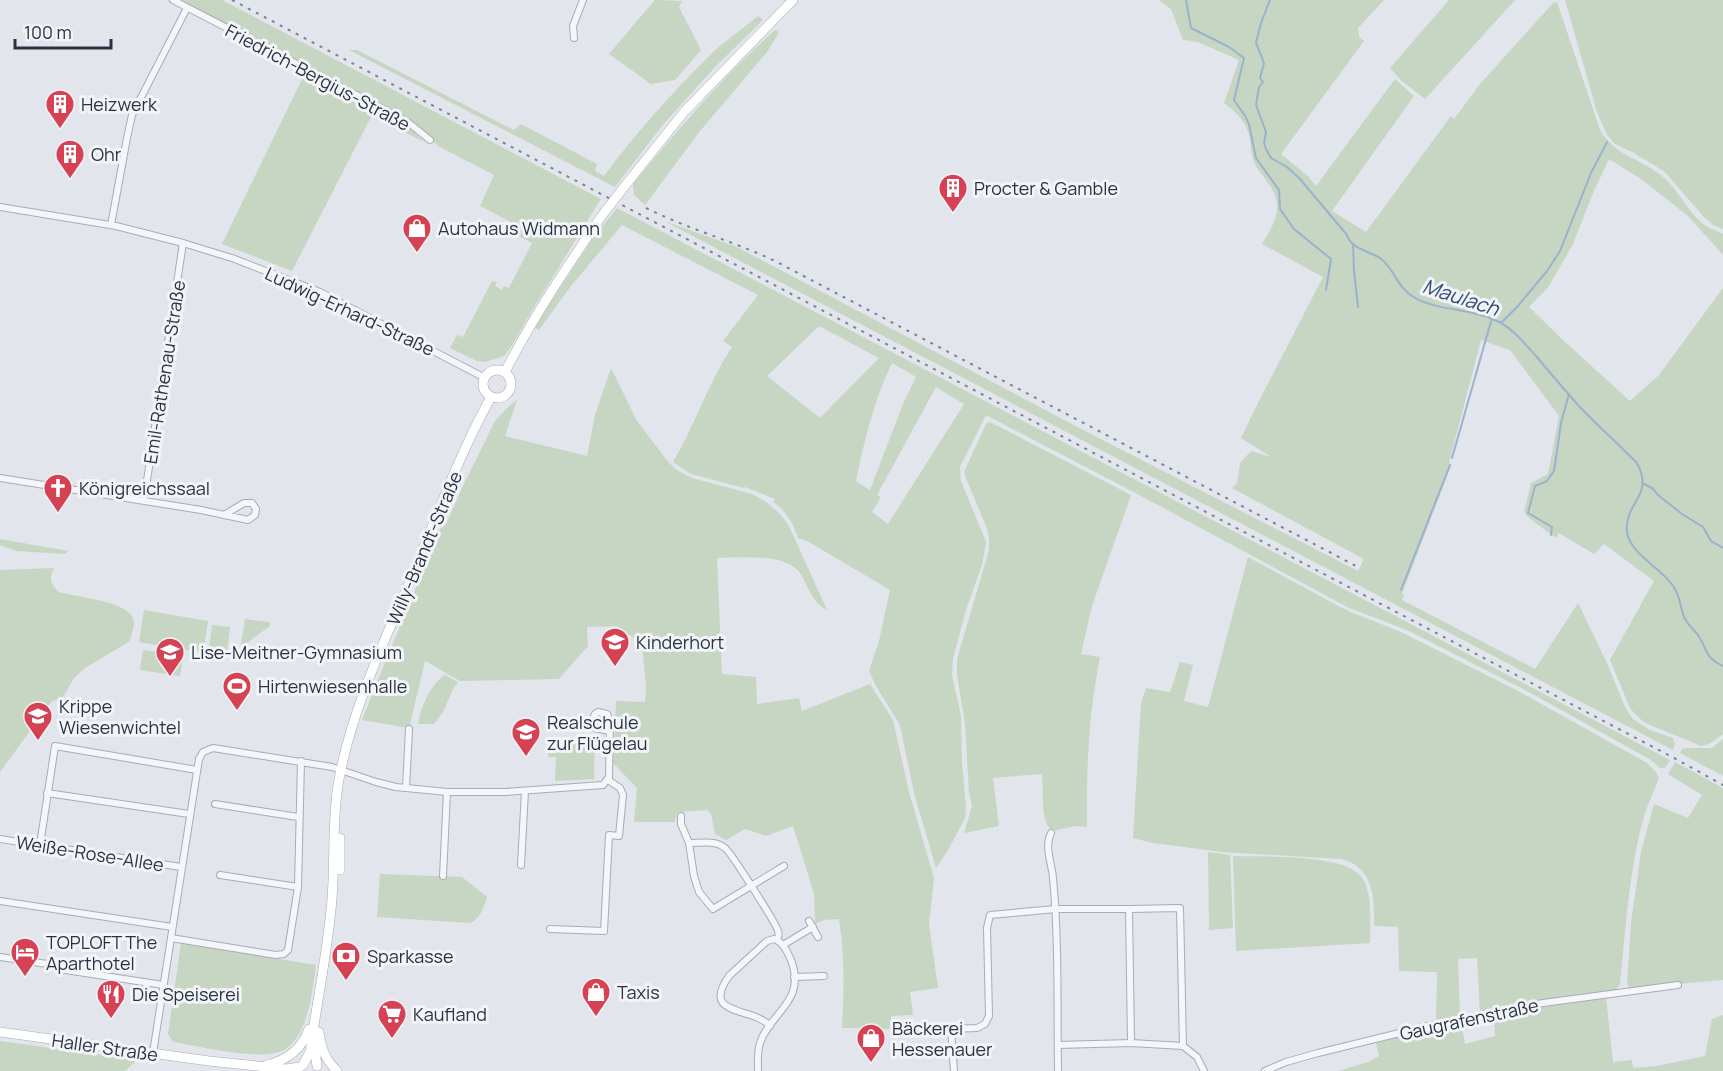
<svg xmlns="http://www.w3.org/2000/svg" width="1723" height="1071" font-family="Manrope,sans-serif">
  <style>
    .green { fill: #c7d5c3; fill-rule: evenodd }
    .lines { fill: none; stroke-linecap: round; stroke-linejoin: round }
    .stream { stroke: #9bb2cd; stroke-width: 2 }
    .minor-casing { stroke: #a7acb6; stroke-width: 8 }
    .secondary-casing { stroke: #a7acb6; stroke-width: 10 }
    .minor { stroke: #f5f6f9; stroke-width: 6 }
    .secondary { stroke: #fff; stroke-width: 9 }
    .rail { stroke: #7a8496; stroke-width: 2; stroke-dasharray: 3 6; stroke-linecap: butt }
    .secondary-bridge-casing { stroke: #a7acb6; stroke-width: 10; stroke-linecap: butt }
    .secondary-bridge { stroke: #fff; stroke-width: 9 }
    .labels { text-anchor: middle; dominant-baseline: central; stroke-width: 6; stroke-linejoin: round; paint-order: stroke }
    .street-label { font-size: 18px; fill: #293244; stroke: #f2f4f8 }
    .poi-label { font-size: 18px; fill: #293244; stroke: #f2f4f8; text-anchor: start }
    .water-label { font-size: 20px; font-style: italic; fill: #314f7a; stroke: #f2f4f8 }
  </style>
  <rect width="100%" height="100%" fill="#e2e5eb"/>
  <g class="green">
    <polygon points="180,0 222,0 601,199 533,309 511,347 504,356 485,362 477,361 450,348 457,335 463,337 492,281 497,282 495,286 502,290 504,286 509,288 532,243 513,233 517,225 480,206 494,175 438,146 425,133 327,76"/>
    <polygon points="655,0 682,1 679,7 701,50 675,80 651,84 609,54"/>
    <path d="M1159,0H1384L1358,28L1359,37L1364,41L1281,154L1308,176L1316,186L1395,79L1414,96L1332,211L1366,232L1451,116L1454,119L1480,84L1553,3L1557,2L1600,130C1617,158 1640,157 1663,177C1678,189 1687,211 1702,223C1708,228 1717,231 1723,234V255L1688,216L1641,179L1609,159L1593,193L1573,244L1549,286L1529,307L1564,341L1630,401L1659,375L1723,288V734C1716,739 1710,745 1701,746L1650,725L1644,722L1636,715L1630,708L1610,660L1654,581L1604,544L1594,554L1559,533L1556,538L1530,519L1524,512L1531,483L1548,474L1559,416L1510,350L1481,340L1449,463L1451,466L1402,594L1404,595L1402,600L1535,669L1578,603L1607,663L1626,709L1633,719L1650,730L1673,738L1675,744L1673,750L664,221L737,247L1087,432L1358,571L1364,559L1232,488L1237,483L1240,463L1251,451L1271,457L1241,438L1258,403L1323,277L1262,244C1268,233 1278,220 1277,206C1277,187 1261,178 1254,162C1251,155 1251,147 1250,139C1247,123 1237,112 1224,103L1239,60L1198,42L1183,40L1171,9Z"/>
    <polygon points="1449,0 1515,0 1425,99 1402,81 1390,68"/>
    <polygon points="1565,0 1723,0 1723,229 1713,225 1704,217 1665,172 1634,153 1615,144 1607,135 1597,112"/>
    <path d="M758,16L763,20L715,67L662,126L615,187L349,50H357L514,130L521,124L597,164L595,171L604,176C635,134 671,94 708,57C723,42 741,30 758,16Z"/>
    <path d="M775,30L779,32L767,52L700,131L645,205L634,195L633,184C678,130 722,77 775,30Z"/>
    <polygon points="305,73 410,128 424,142 372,115 292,271 222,244"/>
    <path d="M617,208L1670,760L1665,768H1660L1651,760L1529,692L1409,631L1347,607L1143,497L988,416L985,417L960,467L961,481L986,542L982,565L966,610L953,659L952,675L961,716L962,763L966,807L965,818L947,852L936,868L914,793L900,725L876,686L869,671L879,641L890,590L809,542L798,538C794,525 786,510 773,502L775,499L745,487L744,488L691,474L673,462C695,425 708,383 732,347L723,341L758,295L622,225L571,286L539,330L534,327L593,238ZM819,326L879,358L820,418L767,376ZM892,363L916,377L903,404L870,490L856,481C864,441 874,400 892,363ZM936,387L964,404L888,524L872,512L881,497L877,495Z"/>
    <path d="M611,368L637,421L669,463L677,470L692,478L752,494L765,501L781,515L789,526L827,610C813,603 809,589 802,576C789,552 741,558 717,558L722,674L756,677L757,704L799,698L802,711L870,684L893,720L909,792L934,878L929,924L938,988L910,992L913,1015L891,1016V1029L842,1028C844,991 845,956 839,919L824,920L815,924L814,894L793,826L766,836L745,829L726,840L715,834L711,814L707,810L677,812L675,822H634L637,788L613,763L616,701L645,702L646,686L642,644L617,626L587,627L588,646L559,679L460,681L425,661L409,728L362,720C387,656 414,593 440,529L446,524L464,484L495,421L507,408L517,400L505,436L587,456L595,415Z"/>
    <path d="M990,422L1131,495L1092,606L1081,654L1100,657C1089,712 1086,770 1087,827L1075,826L1053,831C1039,823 1044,789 1042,774L993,778L999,826L964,833L972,806L969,793L965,724L957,674V659L989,550V537L986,526L967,481L964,472L986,424Z"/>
    <polygon points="0,539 68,551 65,554 16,551 0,545"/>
    <path d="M1248,557L1346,610L1401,632L1520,692L1647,763L1656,772L1659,778C1655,789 1649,801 1645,813C1629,868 1626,927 1620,984L1616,990L1480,1013L1477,958L1458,959L1460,1017L1436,1021L1437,972L1399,971L1398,927L1374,926C1374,906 1375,881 1358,867C1354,863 1347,861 1341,859L1222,852L1153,843L1133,838L1141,704L1146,688L1170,692L1180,662L1193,665L1184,701L1208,707Z"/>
    <path d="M54,568C49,579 50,584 59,592C76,597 126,601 133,618C136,624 131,635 130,641L85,668L74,678L62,699L52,701L0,772V570Z"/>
    <polygon points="144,610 208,621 203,653 139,642"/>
    <polygon points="245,619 269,622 270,626 243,646 241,644"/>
    <polygon points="212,625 230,627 227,652 209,650"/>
    <polygon points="143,650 183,656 180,676 140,670"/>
    <path d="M445,675L458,682L453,689L443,712L434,724H418C421,707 430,685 445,675Z"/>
    <polygon points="549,738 595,740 594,779 555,781 556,757 548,757"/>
    <polygon points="1723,739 1723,776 1680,753 1682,749 1686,748 1712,748"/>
    <polygon points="1675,762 1723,788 1723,980 1642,987 1631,989 1627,984 1631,923 1636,888 1641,852 1654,804 1688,818 1702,795 1668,774"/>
    <polygon points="1208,852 1230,855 1233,928 1209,930"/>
    <path d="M1233,856C1260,857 1349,853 1363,879C1373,897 1370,922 1370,943L1236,951Z"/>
    <path d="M380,874L462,877L487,897C484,907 480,919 470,923L377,917Z"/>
    <path d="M181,943L316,965C313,987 310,1018 297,1037C294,1042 289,1047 284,1050C262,1062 199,1046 173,1042L168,1034Z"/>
    <polygon points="1606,997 1613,1062 1632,1060 1633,1068 1657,1066 1705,1056 1712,1019 1723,1015 1723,1071 1338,1071 1368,1062 1379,1056 1376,1043 1461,1021 1465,1044 1495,1036 1494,1015"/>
    <polygon points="0,1041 132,1059 135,1062 125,1071 0,1071"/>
  </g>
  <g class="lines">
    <g class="stream">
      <polyline points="1186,0 1191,28 1229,47 1244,58 1234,100 1245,116 1249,124 1256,158 1279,190 1280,209 1294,229 1331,259 1326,290"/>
      <path d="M1270,0L1261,23L1256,43L1264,63L1260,78L1263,82L1259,87L1256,105L1266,132L1264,143L1266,149L1271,158L1287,167L1300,179L1347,235C1351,249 1369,251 1380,258C1394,268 1397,287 1412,296C1437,312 1468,307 1495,320C1513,328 1523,342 1536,356C1550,373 1564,389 1578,405C1597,425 1618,444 1637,463C1655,497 1624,501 1627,532C1630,555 1666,570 1676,591C1680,599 1681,609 1684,617C1688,625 1693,629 1698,635C1708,650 1704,657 1723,666"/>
      <polyline points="1353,245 1354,270 1358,307"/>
      <polyline points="1502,322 1517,307 1547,271 1560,251 1591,173 1607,142"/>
      <polyline points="1452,458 1492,318"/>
      <polyline points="1644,484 1652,488 1658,495 1682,514 1703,527 1711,541 1723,548"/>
      <polyline points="1551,535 1552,527 1528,513 1535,486 1547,481 1554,471 1561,423 1569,394"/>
      <polyline points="1401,590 1450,465"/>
    </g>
    <g class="minor-casing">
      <g id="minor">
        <polyline points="173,0 391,113 409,123 430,140"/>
        <polyline points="574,38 573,26 583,0"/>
        <polyline points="0,207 116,226 183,243 232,258 320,292 485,378"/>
        <polyline points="111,225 127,138 132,115 187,8"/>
        <polyline points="0,478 201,510 248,520 255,515 256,509 252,503 244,503 224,515"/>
        <polyline points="144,500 183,243"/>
        <polyline points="406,788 409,729"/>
        <polyline points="47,793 189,814"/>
        <polyline points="215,804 298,817"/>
        <polyline points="681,816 681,824 689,843"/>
        <path d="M1051,833C1044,847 1052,864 1053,878C1059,942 1057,1007 1058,1071"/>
        <polyline points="0,839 181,867"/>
        <polyline points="40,845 55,746 197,770"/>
        <polyline points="521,865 525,791"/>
        <polyline points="220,875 298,887"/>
        <polyline points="443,876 447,792"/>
        <polyline points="0,901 172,927"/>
        <polyline points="1129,909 1180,908 1183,1046"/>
        <polyline points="809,921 818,937"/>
        <polyline points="550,929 604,931 609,835 619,836 623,795 620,788 608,780"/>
        <polyline points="171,938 276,955 284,954 288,950 298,887 301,761"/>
        <path d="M777,940C779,936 779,935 778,931C777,925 730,851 725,848C715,840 701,843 689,843L694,876L699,892L713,909L784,866"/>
        <polyline points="783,945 813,927"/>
        <polyline points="0,957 54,965 59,969 163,985"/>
        <polyline points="794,977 824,976"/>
        <polyline points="1058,1045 1131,1043 1183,1046 1197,1057 1204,1071"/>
        <polyline points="153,1053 199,759 203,752 213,748 332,767 376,782 396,787 447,792 505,792 603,785 609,777 610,721 607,714 598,712 595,714 592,721 595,728 610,731"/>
        <path d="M758,1071C758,1062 757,1052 760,1043C770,1012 807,1002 791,960C787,951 783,942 774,939L767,941L729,976C700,1017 752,1006 770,1026"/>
        <polyline points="954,1071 951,1029 977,1028 985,1024 989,1016 987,928 990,915 1056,909 1129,909 1131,1043"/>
        <polyline points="1265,1071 1286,1062 1318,1053 1432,1025 1543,1003 1678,985"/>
      </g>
    </g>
    <g class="secondary-casing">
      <g id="secondary">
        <polyline points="628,182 684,112 793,0"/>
        <circle cx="497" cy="384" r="14"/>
        <path d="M505,372C533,317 568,265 603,214"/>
        <polyline points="340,870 340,838"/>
        <polyline points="0,1032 209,1061 286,1069 300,1067"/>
        <path d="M319,1032C321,1048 325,1059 337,1071"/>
        <path d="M267,1065C288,1060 302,1049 309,1029"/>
        <path d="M303,1065L310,1052C317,1001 328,950 332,899C335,861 332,823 338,785C351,709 386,638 416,567C439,510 461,451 491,397"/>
        <polyline points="317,1066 316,1059 317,1044"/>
      </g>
    </g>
    <use href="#minor" class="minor"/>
    <use href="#secondary" class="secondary"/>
    <g class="rail">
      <polyline points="232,0 1674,758 1723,785"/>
      <path d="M646,208C688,229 733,241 775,261L1356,566"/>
    </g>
    <g class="secondary-bridge-casing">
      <polyline id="secondary-bridge" points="603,214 628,182"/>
    </g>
    <use href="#secondary-bridge" class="secondary-bridge"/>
  </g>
  <defs>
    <g id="building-pin" transform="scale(1.5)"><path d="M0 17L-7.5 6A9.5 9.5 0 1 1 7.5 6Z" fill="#d64154" stroke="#f2f4f8"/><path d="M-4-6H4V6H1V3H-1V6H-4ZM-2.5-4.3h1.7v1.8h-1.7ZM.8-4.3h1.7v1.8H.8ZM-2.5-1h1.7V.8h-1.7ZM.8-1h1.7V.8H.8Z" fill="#fff"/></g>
    <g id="shop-pin" transform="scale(1.5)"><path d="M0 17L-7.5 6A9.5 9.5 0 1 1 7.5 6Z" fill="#d64154" stroke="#f2f4f8"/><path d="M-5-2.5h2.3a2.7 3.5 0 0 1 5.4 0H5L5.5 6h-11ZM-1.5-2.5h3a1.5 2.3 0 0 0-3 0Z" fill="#fff"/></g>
    <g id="church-pin" transform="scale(1.5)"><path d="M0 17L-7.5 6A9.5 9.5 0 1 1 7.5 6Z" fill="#d64154" stroke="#f2f4f8"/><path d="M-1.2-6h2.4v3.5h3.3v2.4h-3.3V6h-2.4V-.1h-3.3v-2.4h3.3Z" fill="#fff"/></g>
    <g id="school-pin" transform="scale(1.5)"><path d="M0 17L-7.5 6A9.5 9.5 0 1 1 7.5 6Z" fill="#d64154" stroke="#f2f4f8"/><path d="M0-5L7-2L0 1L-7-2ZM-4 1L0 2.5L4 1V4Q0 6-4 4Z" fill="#fff"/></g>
    <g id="stadium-pin" transform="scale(1.5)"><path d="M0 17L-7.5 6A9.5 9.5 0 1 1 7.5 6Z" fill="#d64154" stroke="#f2f4f8"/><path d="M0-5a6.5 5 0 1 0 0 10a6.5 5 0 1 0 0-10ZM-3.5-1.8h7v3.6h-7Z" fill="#fff"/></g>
    <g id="hotel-pin" transform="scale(1.5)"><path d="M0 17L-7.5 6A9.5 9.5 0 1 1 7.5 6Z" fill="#d64154" stroke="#f2f4f8"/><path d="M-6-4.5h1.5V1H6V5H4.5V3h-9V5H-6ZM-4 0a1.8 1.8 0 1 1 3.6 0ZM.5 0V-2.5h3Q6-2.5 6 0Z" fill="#fff"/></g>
    <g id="bank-pin" transform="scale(1.5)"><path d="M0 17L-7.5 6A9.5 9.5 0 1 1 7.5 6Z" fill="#d64154" stroke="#f2f4f8"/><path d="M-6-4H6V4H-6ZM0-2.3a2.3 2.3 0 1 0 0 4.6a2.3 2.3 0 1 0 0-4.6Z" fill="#fff"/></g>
    <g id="restaurant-pin" transform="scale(1.5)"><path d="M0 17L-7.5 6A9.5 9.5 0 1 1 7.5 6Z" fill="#d64154" stroke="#f2f4f8"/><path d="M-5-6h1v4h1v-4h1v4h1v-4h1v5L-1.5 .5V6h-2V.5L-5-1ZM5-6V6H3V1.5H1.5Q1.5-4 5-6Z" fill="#fff"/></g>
    <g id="supermarket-pin" transform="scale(1.5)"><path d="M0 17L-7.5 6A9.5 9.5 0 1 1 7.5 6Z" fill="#d64154" stroke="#f2f4f8"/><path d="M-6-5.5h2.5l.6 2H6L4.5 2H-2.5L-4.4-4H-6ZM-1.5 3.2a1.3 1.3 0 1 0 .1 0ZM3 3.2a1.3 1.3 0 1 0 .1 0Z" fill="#fff"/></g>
  </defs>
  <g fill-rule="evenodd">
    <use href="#building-pin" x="60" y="104"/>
    <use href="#building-pin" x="70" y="154"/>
    <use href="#building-pin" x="953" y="188"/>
    <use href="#shop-pin" x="417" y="228"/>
    <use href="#church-pin" x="58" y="488"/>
    <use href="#school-pin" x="615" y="642"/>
    <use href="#school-pin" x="170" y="652"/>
    <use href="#stadium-pin" x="237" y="686"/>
    <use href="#school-pin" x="38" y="716"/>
    <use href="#school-pin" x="526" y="732"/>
    <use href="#hotel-pin" x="25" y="952"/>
    <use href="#bank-pin" x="346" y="956"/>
    <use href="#shop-pin" x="596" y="992"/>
    <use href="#restaurant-pin" x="111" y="994"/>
    <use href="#supermarket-pin" x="392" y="1014"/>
    <use href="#shop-pin" x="871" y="1038"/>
  </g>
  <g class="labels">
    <g class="street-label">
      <text transform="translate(318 77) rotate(28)">Friedrich-Bergius-Straße</text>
      <text transform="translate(350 311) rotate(25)">Ludwig-Erhard-Straße</text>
      <text transform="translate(164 372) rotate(-81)">Emil-Rathenau-Straße</text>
      <text transform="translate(424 548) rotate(-67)">Willy-Brandt-Straße</text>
      <text transform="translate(90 853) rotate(9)">Weiße-Rose-Allee</text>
      <text transform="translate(1469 1019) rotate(-12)">Gaugrafenstraße</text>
      <text transform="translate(105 1047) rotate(8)">Haller Straße</text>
    </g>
    <g class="poi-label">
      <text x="81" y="104">Heizwerk</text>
      <text x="91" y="154">Ohr</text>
      <text x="974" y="188">Procter &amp; Gamble</text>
      <text x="438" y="228">Autohaus Widmann</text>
      <text x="79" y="488">Königreichssaal</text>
      <text x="636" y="642">Kinderhort</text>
      <text x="191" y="652">Lise-Meitner-Gymnasium</text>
      <text x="258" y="686">Hirtenwiesenhalle</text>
      <text x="59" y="706">Krippe<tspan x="59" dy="21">Wiesenwichtel</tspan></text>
      <text x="547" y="722">Realschule<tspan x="547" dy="21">zur Flügelau</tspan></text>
      <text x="46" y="942">TOPLOFT The<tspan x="46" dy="21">Aparthotel</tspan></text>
      <text x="367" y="956">Sparkasse</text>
      <text x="617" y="992">Taxis</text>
      <text x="132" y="994">Die Speiserei</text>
      <text x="413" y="1014">Kaufland</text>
      <text x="892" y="1028">Bäckerei<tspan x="892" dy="21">Hessenauer</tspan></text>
    </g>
    <g class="water-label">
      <text transform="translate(1461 297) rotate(18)">Maulach</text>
    </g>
  </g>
  <path d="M15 39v9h96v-9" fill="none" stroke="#293244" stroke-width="3"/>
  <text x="24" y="39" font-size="18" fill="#293244" stroke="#f2f4f8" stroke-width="4.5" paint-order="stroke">100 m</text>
</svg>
